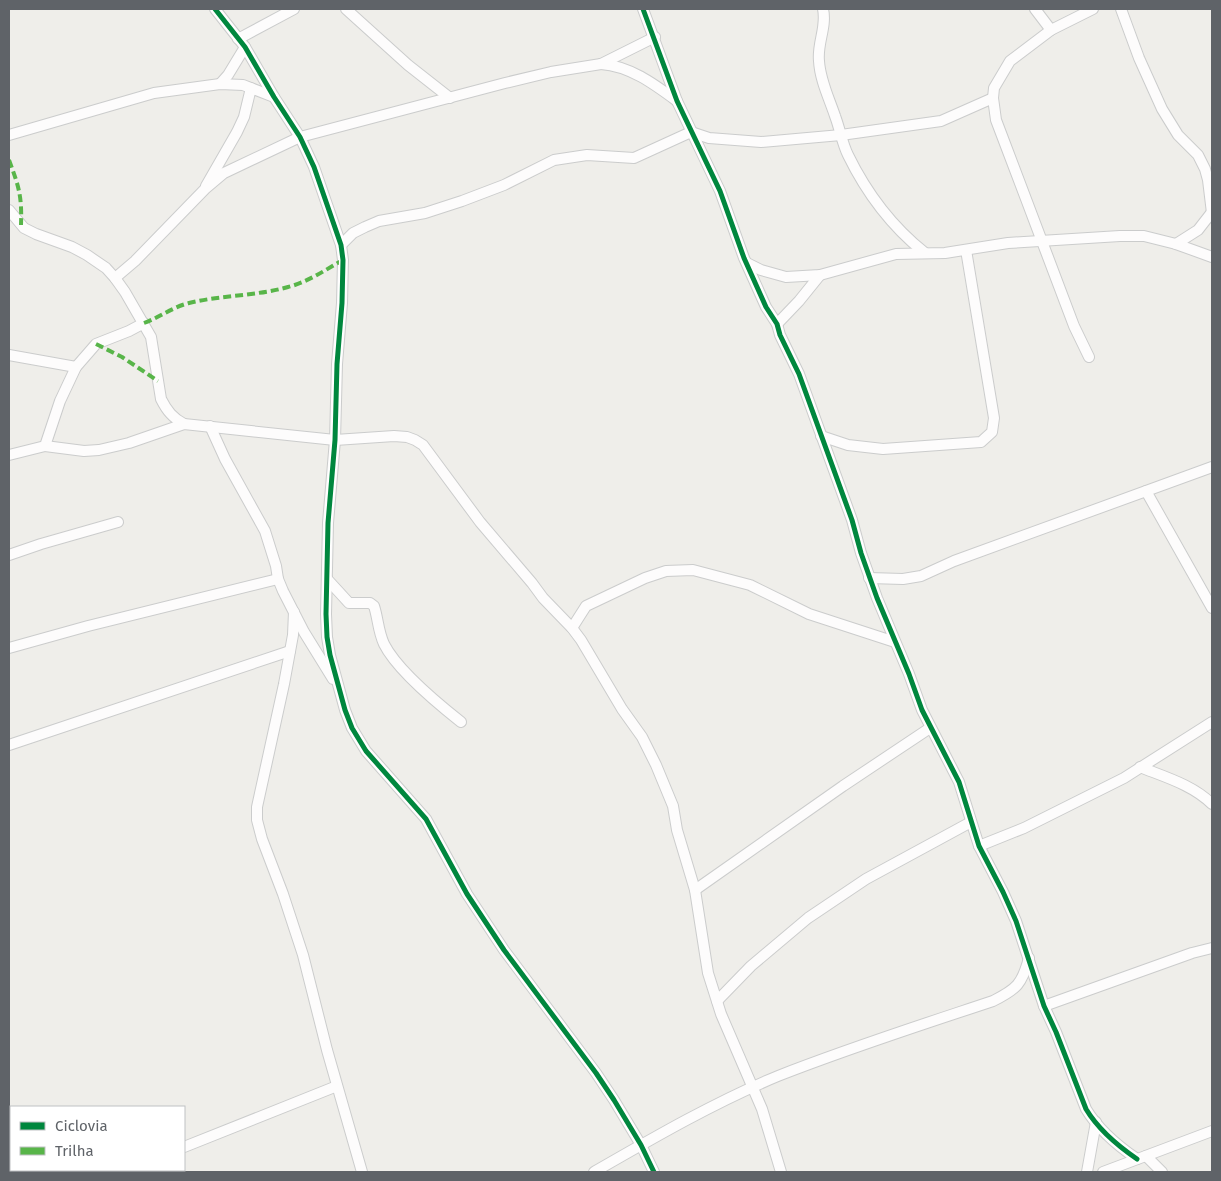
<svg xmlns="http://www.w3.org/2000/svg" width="1221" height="1181" font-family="'Fira Sans',sans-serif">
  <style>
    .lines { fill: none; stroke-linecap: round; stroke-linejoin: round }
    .minor-casing { stroke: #cbcccc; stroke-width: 12 }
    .minor { stroke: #fdfcfc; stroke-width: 10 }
    .quiet { stroke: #58b549; stroke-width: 4; stroke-dasharray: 8 4; stroke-linecap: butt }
    .cycleway-casing { stroke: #fff; stroke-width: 8 }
    .cycleway { stroke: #00873e; stroke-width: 5 }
  </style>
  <rect width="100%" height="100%" fill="#efeeea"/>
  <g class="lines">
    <g class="minor-casing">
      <g id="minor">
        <polyline points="215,9 245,47 274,97 300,137 314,167 341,245 343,260 342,303 337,364 335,440 328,523 326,614 327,637 330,655 345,710 352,728 366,751 426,819 467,894 504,950 596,1073 614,1100 641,1145 654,1172"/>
        <polyline points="346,9 408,65 450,98"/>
        <path d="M643,9L677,101L720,191L744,258L766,307L777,324L780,335L799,374L852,520L861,553L877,598L909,674L922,710L959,782L979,846L1003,892L1016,921L1044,1006L1056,1032L1086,1109C1098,1129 1118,1146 1137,1159"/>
        <path d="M823,9C827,27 817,43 819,61C820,80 829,98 835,116C840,129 842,143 848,155C867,194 891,226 925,253"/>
        <polyline points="1035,9 1051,30"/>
        <polyline points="1121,9 1139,58 1162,109 1178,135 1198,155 1205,169 1208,180 1212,213"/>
        <polyline points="238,39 294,9"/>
        <path d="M601,64C630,66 654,84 677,101"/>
        <polyline points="220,84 228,75 245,47"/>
        <polyline points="9,135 154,93 220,84 243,85 274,97"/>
        <polyline points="206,186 237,132 244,117 251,88"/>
        <path d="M9,210L24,228L36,234L72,247L87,255L106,268L115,278L125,292L151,337L161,399C167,411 173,418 184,424"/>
        <polyline points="1176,244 1198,230 1212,212"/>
        <polyline points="341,245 353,233 365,227 379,221 425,213 462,201 504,185 554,160 587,155 634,158 691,132 709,138 761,142 841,135 941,121 993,98"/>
        <polyline points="747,263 761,270 786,277 820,275 896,254 945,253 1008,243 1120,236 1144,236 1176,244 1212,257"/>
        <polyline points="115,278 135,261 205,189 224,173 300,137 505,83 551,72 601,64 655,37"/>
        <polyline points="777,324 799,301 820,275"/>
        <polyline points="9,355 76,367"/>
        <polyline points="1089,357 1074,326 1026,199 996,120 993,98 994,88 1010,61 1051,30 1093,9"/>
        <polyline points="210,426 225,459 265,531 276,566 278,579 283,591 304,632 333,679"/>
        <polyline points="821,436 848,445 883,449 981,442 992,432 994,418 966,250"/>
        <polyline points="45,446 84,451 99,450 129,443 184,424 335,440 394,436 407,437 415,440 423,445 480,522 532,583 543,598 572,628 581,640 622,709 642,737 656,765 673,806 677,830 695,890 708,973 721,1014 762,1109 781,1172"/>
        <polyline points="9,455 45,446 60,401 76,367 96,344 129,331 144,323"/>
        <polyline points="1146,491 1212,608"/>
        <polyline points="9,555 41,544 118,522"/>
        <polyline points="869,578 903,579 921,576 954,561 1212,467"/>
        <path d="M327,579L349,603H370L374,606C378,618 378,631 384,644C397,670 437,703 461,722"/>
        <polyline points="294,612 293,635 284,684 257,807 257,820 262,839 283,894 303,955 327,1050 362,1172"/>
        <polyline points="572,628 586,606 645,578 666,571 693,570 750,585 809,614 895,642"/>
        <polyline points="9,648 88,626 278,579"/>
        <polyline points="9,745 290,651"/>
        <path d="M1140,767C1165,777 1193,785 1212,804"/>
        <polyline points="979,846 1024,828 1124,778 1212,722"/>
        <polyline points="695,890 843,786 930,728"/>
        <polyline points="717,1001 751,966 808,918 866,879 971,822"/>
        <polyline points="1044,1006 1192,953 1212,948"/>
        <polyline points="184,1147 337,1086"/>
        <polyline points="1146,1156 1162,1172"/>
        <polyline points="120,1172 127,1170"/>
        <path d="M594,1172C653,1138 715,1102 778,1076C849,1048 921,1025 993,1001C1017,989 1022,984 1029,958"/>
        <polyline points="1087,1172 1096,1122"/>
        <polyline points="1103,1172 1212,1131"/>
      </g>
    </g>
    <use href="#minor" class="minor"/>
    <g class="quiet">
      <path d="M9,160C19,187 22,196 21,225"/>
      <path d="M144,323C160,317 173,307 189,303C222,295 256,296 288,287C308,282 325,270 343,260"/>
      <polyline points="96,344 122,357 158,381"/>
    </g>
    <g class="cycleway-casing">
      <g id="cycleway">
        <polyline points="215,9 245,47 274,97 300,137 314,167 341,245 343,260 342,303 337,364 335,440 328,523 326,614 327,637 330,655 345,710 352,728 366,751 426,819 467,894 504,950 596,1073 614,1100 641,1145 654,1172"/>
        <path d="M643,9L677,101L720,191L744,258L766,307L777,324L780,335L799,374L852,520L861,553L877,598L909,674L922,710L959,782L979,846L1003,892L1016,921L1044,1006L1056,1032L1086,1109C1098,1129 1118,1146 1137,1159"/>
      </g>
    </g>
    <use href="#cycleway" class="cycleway"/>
  </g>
  <rect width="1221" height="1181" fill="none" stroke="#5f6368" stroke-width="20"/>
  <rect x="10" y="1106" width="175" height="65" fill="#ffffff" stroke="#bfc1c3"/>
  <rect x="20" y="1122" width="25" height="8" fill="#00873e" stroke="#bfc1c3"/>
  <text x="55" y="1131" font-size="15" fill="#5f6368">Ciclovia</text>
  <rect x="20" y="1147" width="25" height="8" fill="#58b549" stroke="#bfc1c3"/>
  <text x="55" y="1156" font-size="15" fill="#5f6368">Trilha</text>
</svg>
